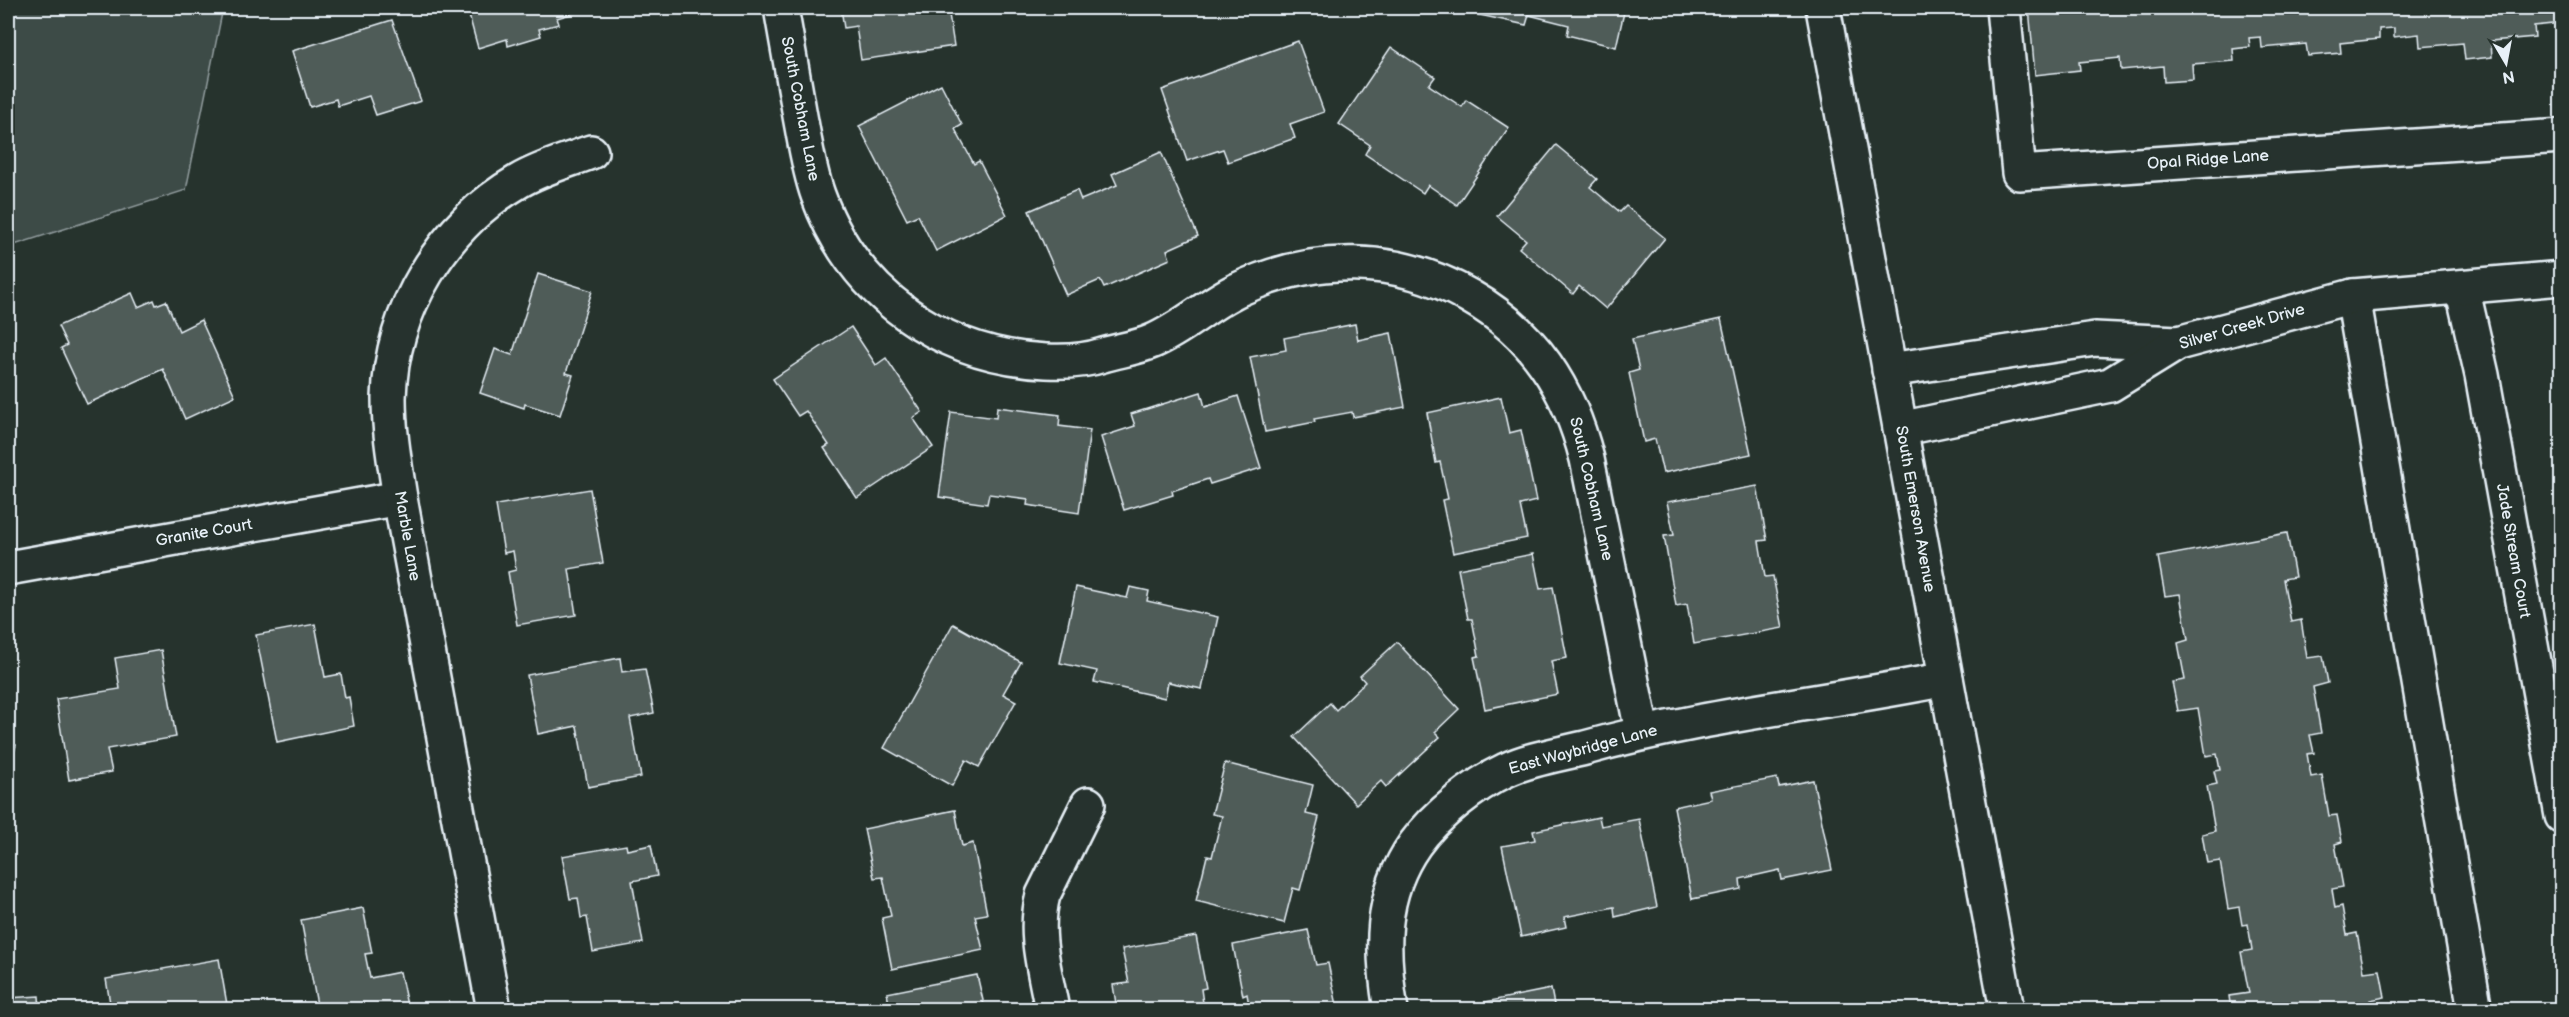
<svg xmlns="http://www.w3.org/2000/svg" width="2569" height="1017" font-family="'Balsamiq Sans',sans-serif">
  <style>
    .green { fill: #3e4b47; stroke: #939ea0; stroke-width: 1.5 }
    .building { fill: #505c59; stroke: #e8f1f8; stroke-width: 1.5 }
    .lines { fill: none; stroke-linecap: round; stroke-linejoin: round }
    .street-casing { stroke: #e8f1f8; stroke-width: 38 }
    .primary-casing { stroke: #e8f1f8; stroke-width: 38 }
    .street { stroke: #26332d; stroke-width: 33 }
    .primary { stroke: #26332d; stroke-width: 33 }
    .labels { text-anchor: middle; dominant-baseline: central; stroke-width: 4.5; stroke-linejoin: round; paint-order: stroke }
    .street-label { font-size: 16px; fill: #e8f1f8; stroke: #26332d }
  </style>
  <rect width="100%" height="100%" fill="#26332d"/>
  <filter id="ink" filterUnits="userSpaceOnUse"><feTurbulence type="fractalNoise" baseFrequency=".0167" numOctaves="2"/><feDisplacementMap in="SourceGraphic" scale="12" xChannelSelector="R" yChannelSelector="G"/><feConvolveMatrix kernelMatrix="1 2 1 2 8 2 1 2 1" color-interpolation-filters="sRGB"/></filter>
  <g filter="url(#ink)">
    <polygon class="green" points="8,8 223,8 186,190 8,247"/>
    <g class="building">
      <polygon points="467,8 583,8 584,10 557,18 559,24 539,29 541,36 508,46 507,39 478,48"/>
      <polygon points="841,8 948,8 954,46 861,60 856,26 844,28"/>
      <polygon points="1476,8 1625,8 1616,47 1567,35 1569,25 1529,15 1526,25 1475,14"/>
      <polygon points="2029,8 2562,8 2562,23 2534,26 2535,37 2491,41 2492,57 2465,60 2463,43 2420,47 2419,34 2394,37 2394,28 2379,29 2379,39 2340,43 2341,53 2308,56 2306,44 2262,48 2261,37 2249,38 2250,47 2233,49 2234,61 2192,64 2193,80 2164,82 2163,66 2121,70 2120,58 2079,62 2080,70 2035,75"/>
      <polygon points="392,20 421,101 376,115 369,96 338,106 336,99 310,107 292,51"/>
      <polygon points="1298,41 1324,112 1290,124 1295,138 1228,162 1223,149 1187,161 1162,90"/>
      <polygon points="1391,47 1435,77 1429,85 1462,107 1466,100 1509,128 1457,205 1428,185 1423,193 1365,154 1370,145 1339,124"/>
      <polygon points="941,84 962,125 955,129 974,164 979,161 1007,215 936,251 918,215 907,220 859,126"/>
      <polygon points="1556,145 1597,179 1590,187 1620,212 1626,206 1665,238 1606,309 1579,286 1573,294 1519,248 1526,240 1497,216"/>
      <polygon points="1161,152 1198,236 1167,250 1170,259 1145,270 1104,288 1100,280 1066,295 1029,211 1077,190 1081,200 1117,185 1112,174"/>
      <polygon points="538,274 592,291 566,373 573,375 560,415 525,404 524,408 480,393 495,349 512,355"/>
      <polygon points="132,293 138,307 154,300 156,305 166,301 179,331 201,320 235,396 185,419 163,369 87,404 61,348 67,345 58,326"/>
      <polygon points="1721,319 1751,454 1663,473 1655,439 1644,442 1629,373 1639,370 1632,339"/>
      <polygon points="1355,324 1358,340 1391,333 1405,407 1353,417 1352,412 1314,419 1315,422 1265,432 1250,357 1286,350 1284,338"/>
      <polygon points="851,327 876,365 886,358 922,412 913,418 933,447 857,498 824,448 829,445 806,411 798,416 773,379"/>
      <polygon points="1201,392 1205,407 1238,396 1261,468 1210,484 1208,479 1172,491 1173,495 1124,510 1101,437 1135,426 1131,414"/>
      <polygon points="1501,397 1509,433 1521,430 1536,501 1520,505 1527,538 1453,553 1442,500 1448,499 1440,462 1436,463 1427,413"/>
      <polygon points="997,407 1060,415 1059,426 1090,430 1079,513 1027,505 1028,499 989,494 987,504 939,497 951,412 996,418"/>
      <polygon points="1757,486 1767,540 1759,541 1765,577 1773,576 1783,628 1694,644 1687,604 1676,606 1664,536 1674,535 1667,502"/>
      <polygon points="590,489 603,563 569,569 576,615 517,625 508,572 516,570 513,551 504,553 496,505"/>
      <polygon points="2287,533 2295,577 2283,579 2291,622 2301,620 2307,658 2323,656 2328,683 2313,687 2321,733 2310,735 2314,753 2307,754 2311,777 2322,775 2329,816 2337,815 2342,842 2335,844 2343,887 2332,889 2335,908 2342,906 2347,935 2357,933 2364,972 2380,970 2385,997 2370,1000 2371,1010 2231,1010 2229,996 2249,993 2241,952 2252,950 2248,924 2242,925 2239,907 2228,909 2220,861 2207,863 2202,834 2215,831 2207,786 2217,784 2214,771 2220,770 2217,754 2206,756 2198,708 2178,711 2172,682 2185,680 2178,643 2188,640 2180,594 2165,596 2158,557"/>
      <polygon points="1533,554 1540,589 1553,587 1567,658 1551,661 1558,694 1485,709 1474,657 1479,656 1472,619 1468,619 1458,569"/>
      <polygon points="1076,587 1127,598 1130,587 1149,591 1147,601 1218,617 1202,689 1168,682 1165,698 1094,682 1097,671 1060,663"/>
      <polygon points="315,624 325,677 341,674 345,698 349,697 354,726 277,742 256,635"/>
      <polygon points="953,624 1021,662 1003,694 1016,701 979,767 966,760 952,786 884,748"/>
      <polygon points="1397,642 1459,709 1435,732 1440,737 1386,787 1381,781 1356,804 1294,737 1330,703 1336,710 1365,682 1360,676"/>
      <polygon points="161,650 176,737 107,749 112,772 69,780 56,699 120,689 115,658"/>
      <polygon points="620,658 622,672 645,669 654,713 630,718 641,777 588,787 577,726 538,734 527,675"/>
      <polygon points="8,743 16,745 8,774"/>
      <polygon points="1225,763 1313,785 1306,814 1319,817 1300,890 1293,888 1284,923 1196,901 1207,856 1212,857 1222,816 1212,814"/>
      <polygon points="1777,778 1779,787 1813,780 1832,870 1782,880 1780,870 1740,879 1741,889 1692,899 1674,807 1711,799 1709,791"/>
      <polygon points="955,810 962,846 973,843 987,914 975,916 983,950 892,969 882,918 891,916 883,877 874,878 864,829"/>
      <polygon points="1599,817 1601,826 1639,819 1657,907 1615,917 1614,907 1564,917 1566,927 1521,937 1502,846 1535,840 1533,831"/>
      <polygon points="626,845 627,850 651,845 657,876 632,881 643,943 593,952 587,917 581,918 578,898 570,899 562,856"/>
      <polygon points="363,908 372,953 365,954 370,978 400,972 408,1010 318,1010 301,920"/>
      <polygon points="1308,930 1316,965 1328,963 1338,1010 1250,1010 1247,994 1243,996 1233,945"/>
      <polygon points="1196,936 1206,988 1201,989 1204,1010 1117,1010 1113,985 1129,983 1122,949"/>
      <polygon points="219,959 228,1010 109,1010 111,1009 106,979"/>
      <polygon points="977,975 985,1009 995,1007 996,1010 890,1010 887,993"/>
      <polygon points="1551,989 1555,1010 1476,1010 1475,1004"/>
      <polygon points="39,996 40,1010 8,1010 8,998"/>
    </g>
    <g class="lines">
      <g class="street-casing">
        <g id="street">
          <path d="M781,8C787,44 794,80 800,116C805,142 809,170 818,195C854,295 942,356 1046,361C1065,362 1085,361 1103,355C1120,350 1137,348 1153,341C1183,328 1208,304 1237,290C1313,254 1396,254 1469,296C1534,333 1569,388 1587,459L1642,731"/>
          <polyline points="2003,8 2019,173 2562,136"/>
          <polyline points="2462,287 2482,375 2562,816"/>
          <polyline points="2353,296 2475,1010"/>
          <polyline points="1889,370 2095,339 2178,343"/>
          <polyline points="1900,429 2110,385 2178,343 2353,296 2562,278"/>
          <polyline points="8,568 400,498"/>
          <path d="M494,1010L400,498C395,465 389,432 389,398C391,310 443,225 519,181C541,168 567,161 591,152"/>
          <path d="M1052,1010C1045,971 1033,934 1043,895L1088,804"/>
          <path d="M1391,1010C1381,950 1379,895 1415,844C1436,815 1474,785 1506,770C1528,759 1561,754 1585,748C1703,715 1826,703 1946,679"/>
        </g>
      </g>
      <g class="primary-casing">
        <polyline id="primary" points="1823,8 2007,1010"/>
      </g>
      <use href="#street" class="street"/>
      <use href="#primary" class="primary"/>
    </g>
  </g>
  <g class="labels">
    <g class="street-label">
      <text transform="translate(800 109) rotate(79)">South Cobham Lane</text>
      <text transform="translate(2208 160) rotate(-4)">Opal Ridge Lane</text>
      <text transform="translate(2242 327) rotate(-16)">Silver Creek Drive</text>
      <text transform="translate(1591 489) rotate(77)">South Cobham Lane</text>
      <text transform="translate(1915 509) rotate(80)">South Emerson Avenue</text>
      <text transform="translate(204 533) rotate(-10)">Granite Court</text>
      <text transform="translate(407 536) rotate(80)">Marble Lane</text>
      <text transform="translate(2513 551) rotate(80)">Jade Stream Court</text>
      <text transform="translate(1583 750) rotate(-15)">East Waybridge Lane</text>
    </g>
  </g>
  <rect width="2569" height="1017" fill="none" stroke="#26332d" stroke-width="30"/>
  <rect x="15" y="15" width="2539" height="987" fill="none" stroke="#e8f1f8" stroke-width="2" filter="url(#ink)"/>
  <g transform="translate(2506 63) rotate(170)" stroke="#26332d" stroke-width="4.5" paint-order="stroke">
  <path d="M0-4.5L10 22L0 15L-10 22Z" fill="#e8f1f8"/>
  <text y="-9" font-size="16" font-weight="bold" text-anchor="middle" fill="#e8f1f8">N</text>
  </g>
</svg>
